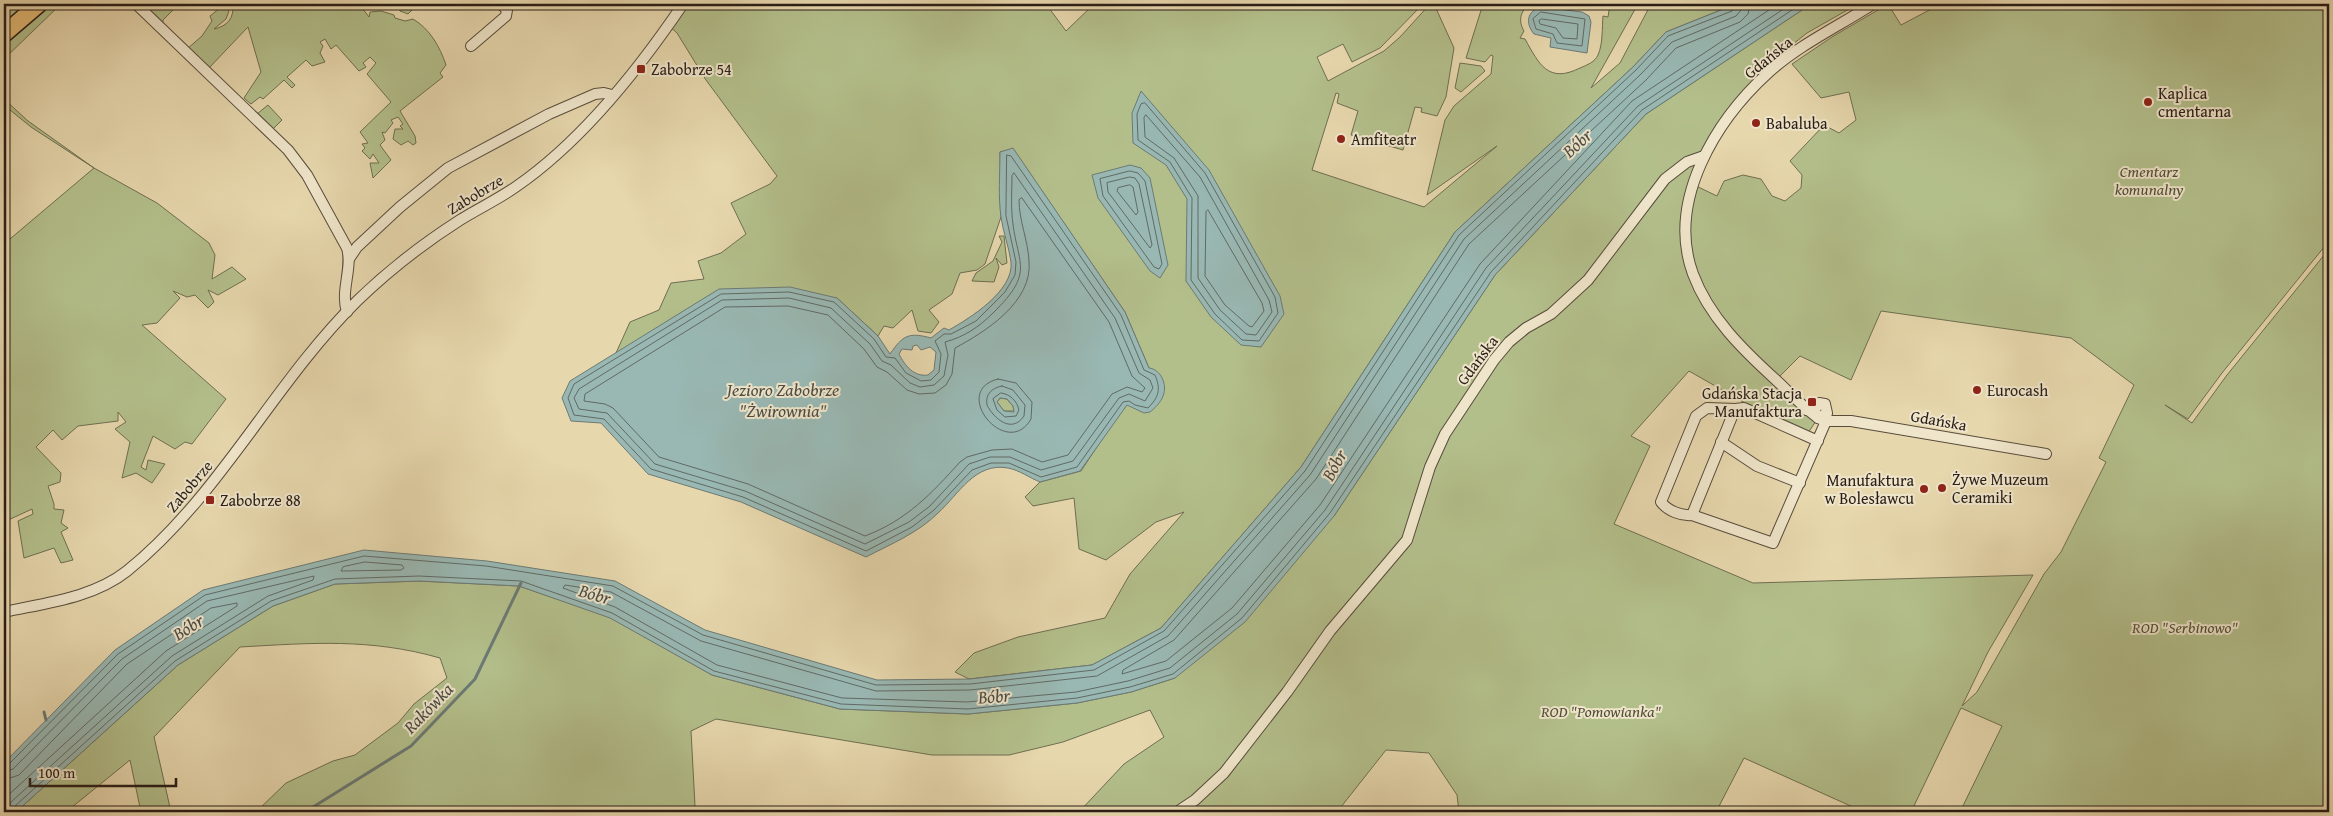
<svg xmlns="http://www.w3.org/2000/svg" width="2333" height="816" font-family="'Gentium Book Plus',serif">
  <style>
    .green { fill: #b3bf8b; stroke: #6e6e51; fill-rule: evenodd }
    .water { fill: #99b8b3; stroke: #6c7a75; fill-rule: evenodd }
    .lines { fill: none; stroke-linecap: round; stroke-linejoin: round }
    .shore { stroke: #616a65; stroke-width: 1 }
    .stream { stroke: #6c7a75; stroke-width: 3 }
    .street-casing { stroke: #584c3c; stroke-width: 12 }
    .primary-casing { stroke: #291d17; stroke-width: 19 }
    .street { stroke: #efe5ca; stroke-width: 10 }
    .primary { stroke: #e4bc76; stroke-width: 16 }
    .poi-dot { fill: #8f2418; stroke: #efe5ca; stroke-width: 2 }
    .labels { text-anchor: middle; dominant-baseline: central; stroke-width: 4; stroke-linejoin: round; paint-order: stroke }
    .street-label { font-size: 16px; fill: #291d17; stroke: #efe5ca }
    .poi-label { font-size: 16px; fill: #291d17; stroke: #efe5ca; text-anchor: start }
    .park-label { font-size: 16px; font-style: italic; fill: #524e3a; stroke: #efe5ca }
    .water-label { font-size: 18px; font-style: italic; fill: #4b4c46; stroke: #efe5ca }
  </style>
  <rect width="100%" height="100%" fill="#e7d7ad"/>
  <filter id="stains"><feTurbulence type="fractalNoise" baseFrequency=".004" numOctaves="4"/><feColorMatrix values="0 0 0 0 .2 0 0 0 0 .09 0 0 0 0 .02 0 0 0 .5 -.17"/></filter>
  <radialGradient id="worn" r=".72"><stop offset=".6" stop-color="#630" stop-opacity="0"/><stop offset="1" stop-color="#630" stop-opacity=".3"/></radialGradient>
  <g class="green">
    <polygon points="17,4 27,4 4,23 4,15"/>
    <polygon points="46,4 61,4 4,59 4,40"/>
    <polygon points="140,4 179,4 163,20 163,26"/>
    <path d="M225,4L229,11L226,19L214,29C228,26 234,18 233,4H359L369,17L370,12L381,11L394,15L395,18L405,21L413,19C430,29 440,47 446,65L440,73L443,77L400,111L415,136L416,143L413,145L408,141L401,145L393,139L395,129H403L400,126L403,124L398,117L391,120L393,123L385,133L382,132L385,140L380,145L391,160L373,178L370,163H379L373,154L370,159L362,151L365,148L362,144L368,143L360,132L391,102L367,74L376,63L370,57L363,63L366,67L359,71L336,45L331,49L325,39L320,42L323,46L320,53L325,62L312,66L306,60L287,77L295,85L292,88L284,80L263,99L260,97L251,104L244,98L261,72L248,27L208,69L187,49L202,36L212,21L210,16Z"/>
    <polygon points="377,4 412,4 412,10 408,14 400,11 398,6 388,4 383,7"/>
    <path d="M683,4H1046L1066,31L1093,5L1423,4L1380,48L1352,62L1343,44L1317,57L1328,81L1384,51L1400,37L1430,4H1434L1454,48L1446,97L1437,116L1421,112L1422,108L1415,107L1403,150L1351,135L1358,111L1337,103L1339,94L1336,93L1312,170L1424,207L1497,146L1427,195L1445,120L1454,106L1491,74L1493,56L1491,55L1485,62L1466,58L1483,4H1530C1520,11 1518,21 1524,31L1520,38L1525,39C1539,64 1548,84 1580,68C1587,65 1595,62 1598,55C1603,44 1602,28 1603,16L1608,17L1610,4H1638L1591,88L1620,63L1651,4H1736L1666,32L1633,67L1455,232L1301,467L1161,628L1092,665L969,679L955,672L974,653L1018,637L1105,618L1130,574L1184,512L1156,522L1106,560L1079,549L1074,498L1033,506L1025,497L1040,482L1081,471L1149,368L1125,312L1013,149L1000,152L1001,217L985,264L977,270L960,273L952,294L929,310L939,322L931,333L918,331L912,310L893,328L884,326L878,336L837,298L616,353L630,322L659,310L671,283L704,279L698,261L721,253L746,234L731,203L770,184L777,176L706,80L677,33L668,25Z"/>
    <path d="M1808,4H1858L1807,33L1764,67L1710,145L1694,185L1717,196L1724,181L1743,175L1761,179L1772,196L1785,201L1801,188L1802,175L1790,161L1824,125L1839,133L1856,120L1849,92L1821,98L1792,64L1832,37L1888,4L1901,25L1937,6V4H2329V241L2222,373L2188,419L2165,405L2192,423L2227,375L2329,249V812H1960L2002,726L1961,708L1911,812H1864L1744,758L1716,812H1459L1457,795L1429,753L1386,750L1337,812H1305L1258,807L1244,812H1079L1124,764L1164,737L1150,710L1063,742L1009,755H932L716,719L691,731L695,806L683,812H256L286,783L333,761L355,755L398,723L414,704L447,678L440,658C370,638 311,643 240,647L154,737L171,812H141L130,760L66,812H16L178,665L273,606L335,584L419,581L519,586L610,617L712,675L840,709L968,714L1077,703L1131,692L1175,678L1334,516L1495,275L1646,114L1802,10ZM1881,311L2071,338L2134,385L2099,458L2106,462L2061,552L2044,574L1977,692L1962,706L1988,652L2033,575L1753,583L1614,524L1650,446L1631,436L1689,371L1759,411L1808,433L1818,418L1778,378L1800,356L1851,380Z"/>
    <polygon points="1460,63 1481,66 1485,71 1461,92 1455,88"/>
    <polygon points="4,99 28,121 94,168 157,203 209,243 215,255 212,279 232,267 246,279 218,295 208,290 214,302 208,308 195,295 187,297 173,291 180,298 157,323 142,325 226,399 192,444 185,442 175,449 153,436 141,467 146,470 148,460 165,464 152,483 136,473 122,478 130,442 115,429 126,422 118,412 118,421 78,426 62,440 53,430 36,447 61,473 60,482 48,486 54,504 54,509 64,510 61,523 68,528 61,532 73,560 61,563 54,548 24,558 18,521 33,514 32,509 4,522 4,244 94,168 31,127 4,105"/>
    <polygon points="268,105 282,120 273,129 257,114"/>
    <polygon points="999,236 1004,236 1007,263 1002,265 996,258 999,267 994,282 972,281 976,273 993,261 1002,242"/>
    <polygon points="1000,398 1007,399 1013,406 1014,411 1004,411 997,402"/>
  </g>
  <g class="water">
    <polygon points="1736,4 1808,4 1802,10 1646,114 1495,275 1334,516 1245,622 1175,678 1131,692 1077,703 968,714 840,709 712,675 610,618 519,586 419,581 335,584 273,606 178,665 16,812 4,812 4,763 115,650 203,590 364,550 487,561 615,581 705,630 877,680 970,679 1092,665 1161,628 1301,467 1455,232 1633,67 1666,32"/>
    <path d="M1541,7L1582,12L1589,16L1591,22L1587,53L1550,47L1551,38L1534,34C1525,23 1527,11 1541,7Z"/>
    <polygon points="1141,91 1209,170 1280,296 1284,314 1261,347 1241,345 1211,317 1186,281 1187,199 1166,165 1133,143 1132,113"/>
    <path d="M1013,148L1125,312L1149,368C1160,369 1168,384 1163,396C1161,402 1155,408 1150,412L1144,413L1127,405L1080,471L1040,482C1030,478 1019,470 1008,468C975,462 959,494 938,513C918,533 891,544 866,557L741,502L648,474L601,423L571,421L562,398L570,381L719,289L790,287L837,298L878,336L890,354C903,335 909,332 931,338L944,328L949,330C970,318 1014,291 1011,262C1009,247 1003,232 1001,217C998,196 1000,173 1000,152ZM917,345L921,350L930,347L936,352L934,370L928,375C914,377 905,366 899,354L902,349L912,350L913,346ZM1000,398L1007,399L1013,406L1014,412L1004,411L997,402Z"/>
    <polygon points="1130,165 1141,168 1150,178 1168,265 1160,278 1150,271 1098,198 1092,175"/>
  </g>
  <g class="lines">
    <g class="shore">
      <polyline points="1742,4 1741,10 1736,16 1672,42 1640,75 1464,239 1310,475 1168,636 1097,676 970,690 876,691 701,641 611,592 565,585 563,588 615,607 717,665 842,698 967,702 1076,692 1128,681 1170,668 1237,614 1325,510 1486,268 1638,106 1791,4"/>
      <polyline points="1750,4 1748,14 1740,22 1676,48 1646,80 1469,244 1316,479 1174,640 1123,670 1122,674 1166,661 1232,608 1320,505 1480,264 1632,101 1778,4"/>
      <polygon points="1541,12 1585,19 1582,46 1557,43 1553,34 1536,29 1533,19"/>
      <polygon points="1542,19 1578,24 1577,39 1563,38 1556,28 1540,24 1539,21"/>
      <polygon points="1145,103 1205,173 1275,297 1278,313 1259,341 1242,340 1215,314 1191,280 1192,198 1170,162 1138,140 1137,114 1141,104"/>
      <polygon points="1146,115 1200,177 1269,300 1272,312 1256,335 1246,334 1220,310 1198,278 1198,196 1174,158 1145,137 1144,118"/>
      <path d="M1007,155L1011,156L1121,315L1144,370L1155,375C1161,389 1159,397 1148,408L1135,405L1129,401L1123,402L1077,467L1041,477L1009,463H991L972,470L934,510L912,527L866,551L743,497L651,469L604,419L574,415L568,398L574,384L721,294L789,292L834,302L874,339L886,357L895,358L906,373L921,381L931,380L939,372L941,354L935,341L944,334H951L976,321L1005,292L1015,275L1016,262L1006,216Z"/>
      <polygon points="1130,171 1138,173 1145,181 1162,264 1159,269 1154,267 1103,196 1100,179"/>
      <path d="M1014,173L1115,318L1139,373L1150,380L1153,388L1145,401L1129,394L1119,398L1073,461L1041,470L1010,457H990L969,464L930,506L909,522L865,544L745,491L655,464L607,413L579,409L574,398L579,389L722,300L789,298L831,308L870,344L882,361L891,365L910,383L920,387L934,385L944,376L948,355L945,342C964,337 979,327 993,313C1037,270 1016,265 1012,215C1011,202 1012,188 1012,176Z"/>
      <polygon points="1130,177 1135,178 1139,184 1152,245 1150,248 1108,192 1107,183"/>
      <polygon points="1130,185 1133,187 1138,212 1136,215 1117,191 1118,188"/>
      <path d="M1022,198L1109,322L1132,376L1145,388L1142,392L1127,387L1112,394L1068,455L1042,462L1012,449L992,450L967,457L960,462C931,494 907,520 865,536L748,484L659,457L613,408L605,404L584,401L585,394L725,307L788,306L828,315L864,349L877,367L887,372L907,390L919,394L935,393L946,385L952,374L955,348C985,332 1033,302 1029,261C1028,240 1019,221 1019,200Z"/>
      <polygon points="1208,210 1262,303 1264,311 1252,327 1249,326 1225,305 1205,276 1206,212"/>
      <path d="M998,379L1016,383L1032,402L1031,419C1007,461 949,391 998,379Z"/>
      <path d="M1002,386L1013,390L1025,405L1024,416C1012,434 994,419 987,405C985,394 992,388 1002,386Z"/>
      <path d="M1001,393C1010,394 1017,401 1019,410L1016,416L1005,417L997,410L993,399Z"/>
      <polygon points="365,562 402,565 404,568 401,570 341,571 343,567"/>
      <polyline points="4,766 9,764 118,654 205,595 364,556 486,566 613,586 703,635 876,685 970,684 1094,670 1164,631 1305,471 1459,235 1636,70 1668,36 1732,11 1736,4"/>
      <polyline points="4,772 13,769 122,659 207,601 314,576 313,580 268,596 172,656 11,802 7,812"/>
      <polyline points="4,780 19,775 127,664 211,608 237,603 237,606 166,651 4,799"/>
      <polyline points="13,812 15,806 175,661 271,601 335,579 419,576 521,581 612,613 714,671 841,704 968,709 1077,698 1130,687 1173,674 1242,618 1330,513 1491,272 1642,110 1801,4"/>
    </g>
    <g class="stream">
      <polyline points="44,712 46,720"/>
      <polyline points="305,812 411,746 475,679 521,583"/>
    </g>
    <g class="street-casing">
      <g id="street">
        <path d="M136,4L288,150L307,175L347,248C353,269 340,290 347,312"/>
        <path d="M1873,4C1839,26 1799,45 1769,72C1716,120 1666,201 1693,274C1709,317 1743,350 1776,380C1790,393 1803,407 1818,418L1826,421H1851L2046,454"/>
        <polyline points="471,46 506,16 507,10 501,4"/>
        <polyline points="349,259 357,247 400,207 448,168 549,114 595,94 604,93 612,95"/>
        <polyline points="1806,410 1814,411 1819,403 1825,404 1827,413 1818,418"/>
        <polyline points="1818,441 1744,408 1735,409 1692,515 1773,543 1826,421"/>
        <polyline points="1721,442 1757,466 1800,483"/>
        <path d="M1692,515C1681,516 1668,511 1661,502L1696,416L1707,408L1735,409"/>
        <path d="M4,612C45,603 93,598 127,571C220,496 273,384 357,301C388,271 424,243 460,220C479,208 499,199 517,186C582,141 639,69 683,4"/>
        <polyline points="1177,812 1195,800 1224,773 1287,692 1330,631 1407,540 1430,467 1445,434 1494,360 1509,342 1526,328 1551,314 1588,280 1665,179 1687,162 1704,156"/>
      </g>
    </g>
    <g class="primary-casing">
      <polyline id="primary" points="4,34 39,4"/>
    </g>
    <use href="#street" class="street"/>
    <use href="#primary" class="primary"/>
  </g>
  <g class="poi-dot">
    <rect x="636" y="64" width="10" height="10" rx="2.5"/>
    <circle cx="2148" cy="102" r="5"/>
    <circle cx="1756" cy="123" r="5"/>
    <circle cx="1341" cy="139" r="5"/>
    <circle cx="1977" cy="390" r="5"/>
    <rect x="1807" y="397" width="10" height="10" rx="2.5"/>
    <circle cx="1942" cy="488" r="5"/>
    <circle cx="1924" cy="489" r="5"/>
    <rect x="205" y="495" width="10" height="10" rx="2.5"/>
  </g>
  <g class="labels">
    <g class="street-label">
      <text transform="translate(1768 57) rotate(-39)">Gdańska</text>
      <text transform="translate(475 194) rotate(-31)">Zabobrze</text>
      <text transform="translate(1477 360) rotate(-53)">Gdańska</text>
      <text transform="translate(1939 420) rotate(10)">Gdańska</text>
      <text transform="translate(189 486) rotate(-50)">Zabobrze</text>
    </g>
    <g class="poi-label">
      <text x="651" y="69">Zabobrze 54</text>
      <text x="2158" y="93">Kaplica<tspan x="2158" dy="18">cmentarna</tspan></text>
      <text x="1766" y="123">Babaluba</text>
      <text x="1351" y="139">Amfiteatr</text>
      <text x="1987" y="390">Eurocash</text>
      <text x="1802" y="393" text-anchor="end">Gdańska Stacja<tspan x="1802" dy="18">Manufaktura</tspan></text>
      <text x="1952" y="479">Żywe Muzeum<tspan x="1952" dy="18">Ceramiki</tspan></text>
      <text x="1914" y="480" text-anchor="end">Manufaktura<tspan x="1914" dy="18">w Bolesławcu</tspan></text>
      <text x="220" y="500">Zabobrze 88</text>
    </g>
    <g class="park-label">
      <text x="2149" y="171">Cmentarz<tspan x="2149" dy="18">komunalny</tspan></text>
      <text x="2185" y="627">ROD "Serbinowo"</text>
      <text x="1601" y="711">ROD "Pomowianka"</text>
    </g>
    <g class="water-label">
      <text transform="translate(1577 143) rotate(-42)">Bóbr</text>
      <text x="783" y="389">Jezioro Zabobrze<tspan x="783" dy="21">"Żwirownia"</tspan></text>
      <text transform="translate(1334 465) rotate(-61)">Bóbr</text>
      <text transform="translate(595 594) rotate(16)">Bóbr</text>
      <text transform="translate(188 627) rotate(-32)">Bóbr</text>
      <text transform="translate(994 696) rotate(-4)">Bóbr</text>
      <text transform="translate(428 708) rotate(-46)">Rakówka</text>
    </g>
  </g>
  <rect width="2333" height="816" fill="none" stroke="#e7d7ad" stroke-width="20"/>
  <rect x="5" y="5" width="2323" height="806" fill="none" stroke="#291d17" stroke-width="2.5"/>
  <rect x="10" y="10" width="2313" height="796" fill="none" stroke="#291d17"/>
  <path d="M30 778v8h146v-8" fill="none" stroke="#291d17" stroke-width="2.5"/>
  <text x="38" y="778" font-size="15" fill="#291d17" stroke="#efe5ca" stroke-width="4" paint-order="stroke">100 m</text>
  <rect width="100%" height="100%" filter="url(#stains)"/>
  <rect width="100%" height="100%" fill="url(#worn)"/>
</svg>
